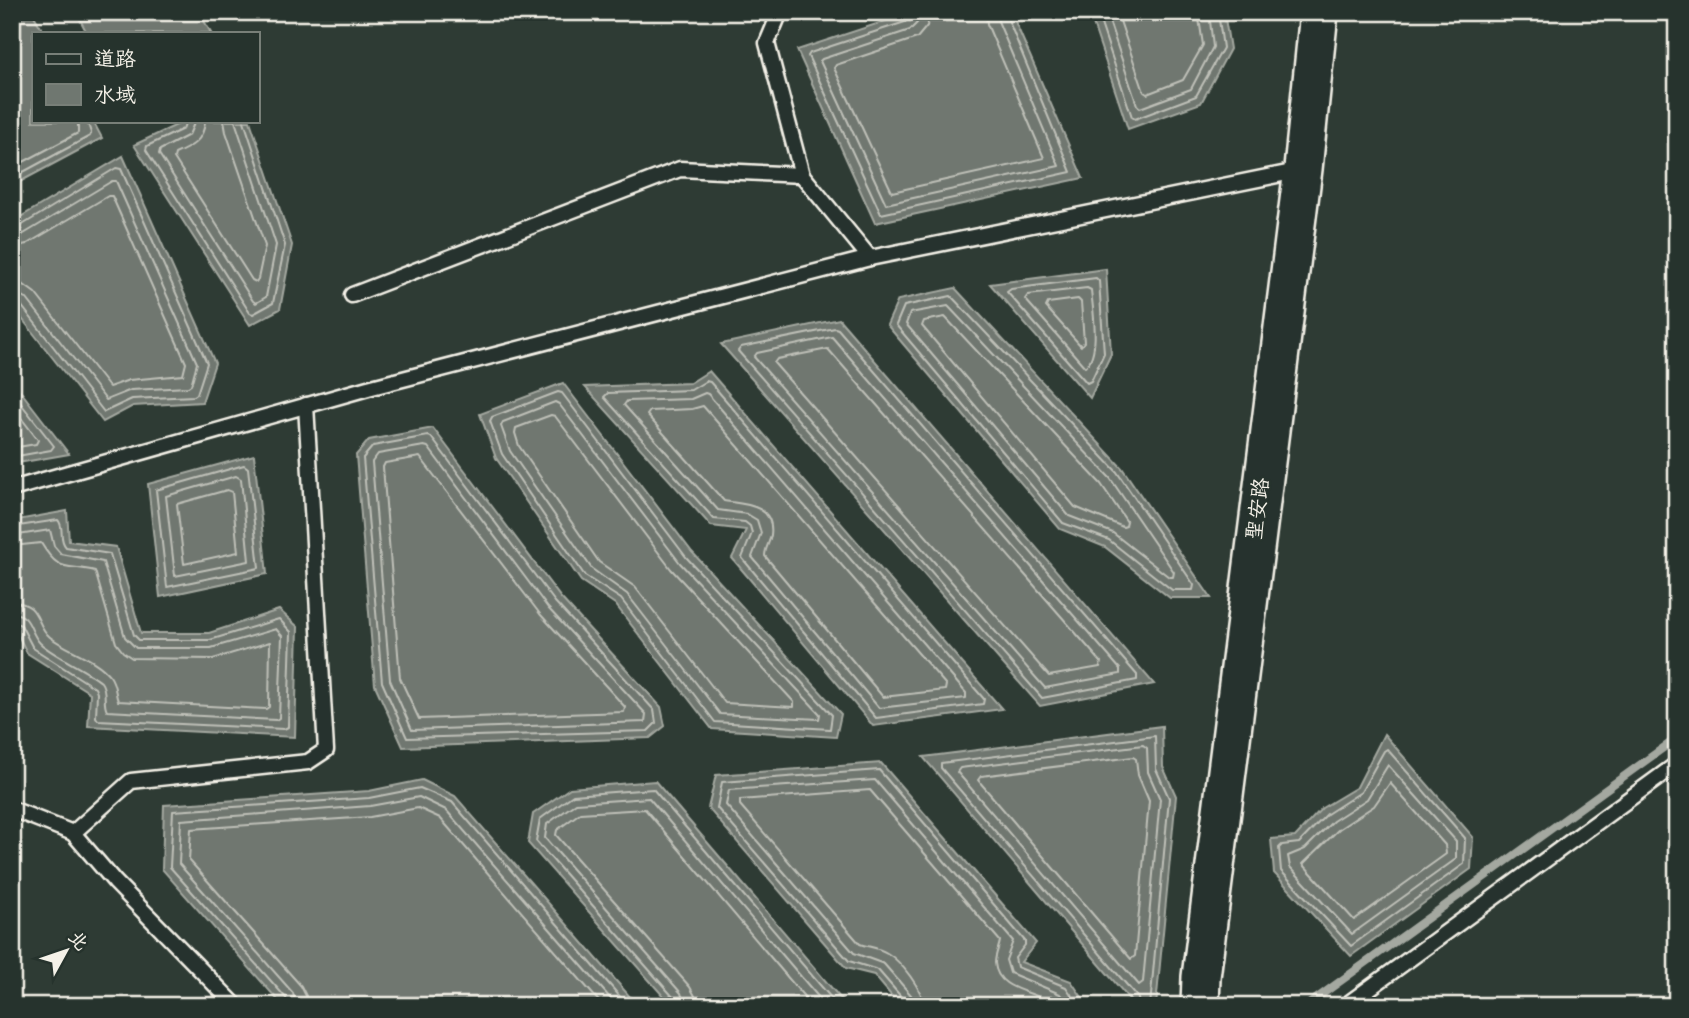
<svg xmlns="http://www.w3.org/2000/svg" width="1689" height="1018" font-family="Kalam,'LXGW WenKai TC',sans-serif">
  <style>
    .water { fill: #6f7770; stroke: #a4a8a0; stroke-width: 2 }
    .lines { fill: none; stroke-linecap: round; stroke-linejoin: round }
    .shore { stroke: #bfc0b8; stroke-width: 2 }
    .stream { stroke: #a4a8a0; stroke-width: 8 }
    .service-casing { stroke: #f4f1e8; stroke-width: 19 }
    .tertiary-casing { stroke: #f4f1e8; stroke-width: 42 }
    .service { stroke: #26332d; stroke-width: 14 }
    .tertiary { stroke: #26332d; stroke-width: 37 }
    .labels { text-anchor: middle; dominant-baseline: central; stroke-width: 5; stroke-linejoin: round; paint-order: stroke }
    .street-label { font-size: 21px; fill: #f4f1e8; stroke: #26332d }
  </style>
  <rect width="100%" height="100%" fill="#2e3b34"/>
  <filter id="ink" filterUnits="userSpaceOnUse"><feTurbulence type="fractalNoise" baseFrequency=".0143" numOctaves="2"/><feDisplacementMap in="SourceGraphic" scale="14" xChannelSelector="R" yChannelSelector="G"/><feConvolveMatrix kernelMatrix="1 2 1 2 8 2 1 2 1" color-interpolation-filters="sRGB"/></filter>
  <g filter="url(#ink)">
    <g class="water">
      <polygon points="12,12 32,12 44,33 33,33 33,121 93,121 102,138 12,186"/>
      <polygon points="76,12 199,12 211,33 87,33"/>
      <polygon points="913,12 1011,12 1083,178 875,223 797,50"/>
      <polygon points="1089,12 1224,12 1230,49 1201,103 1128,129"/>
      <polygon points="185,121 250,121 292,245 280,309 250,325 134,145"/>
      <polygon points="123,156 215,363 202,402 133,406 103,422 12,306 12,222"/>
      <polygon points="1106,269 1111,354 1090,398 990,284"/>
      <polygon points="955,288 1122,468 1211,598 1170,598 1105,547 1060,529 887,325 898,300"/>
      <polygon points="839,319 1154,684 1040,706 721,344"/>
      <polygon points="709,371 1002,709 873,726 732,558 746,530 711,526 585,387 690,383"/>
      <polygon points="12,380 69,454 12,464"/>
      <polygon points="563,383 692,552 841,714 836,737 712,729 615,604 581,581 496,458 480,414"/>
      <polygon points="433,428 561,598 661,707 665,726 650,738 403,747 375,685 356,455 369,440"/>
      <polygon points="254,455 267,574 160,597 148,484"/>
      <polygon points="67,511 69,541 116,547 141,633 209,633 279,610 298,627 295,737 88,726 90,693 27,653 12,623 12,521"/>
      <polygon points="1162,726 1163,767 1176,796 1156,1006 1135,1006 923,757"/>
      <polygon points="1384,734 1473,837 1471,869 1351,956 1274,873 1271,839 1295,837 1322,808 1357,787"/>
      <polygon points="881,763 1036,943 1021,962 1071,981 1088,1006 900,1006 874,975 846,968 708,808 716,775"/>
      <polygon points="422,780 455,796 638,1006 283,1006 162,869 164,805 369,791"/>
      <polygon points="655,781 847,1006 672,1006 528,843 533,814 570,788"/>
    </g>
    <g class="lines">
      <g class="shore">
        <polyline points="910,12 909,18 905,22 810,53 808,56 881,214 1071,172 1005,12"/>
        <polyline points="919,12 917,23 910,30 822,59 820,61 886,204 1059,166 998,21 996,12"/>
        <polyline points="930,12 927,26 917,38 836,65 834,68 892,192 1044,158 987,24 986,12"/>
        <polyline points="1097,12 1132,117 1135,119 1196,96 1223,48 1218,12"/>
        <polyline points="1106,12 1137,105 1140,108 1191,89 1213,47 1209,12"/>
        <polyline points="1117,12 1144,92 1147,94 1183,80 1203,45 1198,12"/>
        <polyline points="186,121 183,129 147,146 146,150 250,313 253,314 273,303 285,245 244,121"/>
        <polyline points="195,121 189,135 160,150 159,154 253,301 256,303 266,297 276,245 235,121"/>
        <path d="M205,121C204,141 191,147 175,154L174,158L252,280L256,282L258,279L265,246L226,132L224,121"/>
        <polyline points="12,168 78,133 78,121"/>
        <polyline points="12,178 90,136 91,133 87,121"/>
        <polyline points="12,228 19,227 116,168 121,169 207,363 197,394 194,396 132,399 104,412 21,305 12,302"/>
        <polyline points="12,237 22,235 112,181 116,181 197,363 191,385 188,387 131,390 106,400 27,299 20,295 12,293"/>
        <polyline points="12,247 27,244 108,196 112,196 186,363 183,375 129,380 109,387 35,293 24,285 12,283"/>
        <polygon points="1096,278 1099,281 1104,353 1091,381 1087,383 1007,292 1011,289"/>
        <path d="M1087,288L1091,290C1093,311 1101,353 1085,367L1025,299L1028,295Z"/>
        <polygon points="951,296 1117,472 1194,585 1193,590 1172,590 1109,540 1063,523 896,325 904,306"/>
        <polygon points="1078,299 1081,302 1084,342 1081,346 1046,307 1048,303"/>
        <polygon points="948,306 1110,478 1174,572 1173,577 1169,577 1113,533 1069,516 906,324 910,313"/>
        <polygon points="945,317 1101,484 1127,522 1126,526 1123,527 1075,507 922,326 924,321"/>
        <polygon points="835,328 838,329 1137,675 1137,680 1042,698 738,351 741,347"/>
        <polygon points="832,337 1120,669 1120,674 1045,688 754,357 757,353"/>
        <polygon points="828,349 1101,662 1100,667 1049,676 774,363 777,359"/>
        <polygon points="706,381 710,382 984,699 983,704 876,718 742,558 752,533 750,526 745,522 714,519 604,397 608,393 691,390"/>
        <polyline points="12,392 54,446 51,450 12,457"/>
        <polygon points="558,392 562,393 686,557 832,715 830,729 715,722 621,599 585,576 502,454 490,421 492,417"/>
        <polygon points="705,393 708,394 966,693 966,698 879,708 752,557 761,533 757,520 747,514 718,510 624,405 627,401 691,399"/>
        <polygon points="555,402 559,404 680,563 820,714 819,719 720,714 627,594 592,569 510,451 501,426 503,422"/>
        <polyline points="12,406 38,440 36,444 12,448"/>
        <path d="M703,406L946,685L945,690L883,697L765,556C765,548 770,542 771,535C775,504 744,504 724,501L647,415L650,411L692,409Z"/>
        <polygon points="551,415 555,416 671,569 794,702 794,707 725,703 635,587 599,562 519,446 515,433 516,428"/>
        <polygon points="428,436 431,437 555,602 654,710 656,723 648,731 407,738 382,682 363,458 373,446"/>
        <polygon points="424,446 428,447 548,608 646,714 645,722 412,730 390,680 372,462 378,454"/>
        <polygon points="420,457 540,614 625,707 624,712 419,719 400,678 383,467 385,463"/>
        <polygon points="244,465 248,468 259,568 167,587 156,490"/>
        <polygon points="236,476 241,479 249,561 175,576 166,496"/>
        <polygon points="227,490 232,492 238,552 184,564 177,504"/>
        <path d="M12,527L58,520C65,527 58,539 66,547L110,554L134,635L139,640H210L279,619L291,632L288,727L284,729L98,720L96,717L97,693L95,688L33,648L21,625L12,622"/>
        <path d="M12,536L50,530L54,546L61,554L103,562L125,637L136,648H211L276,629L282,636L279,718L276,720L107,711C102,703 108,691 101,682C84,668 55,657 40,643C29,632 32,614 12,613"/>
        <path d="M12,546L41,543C59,573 65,564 95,571L116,643L123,652L132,658L213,659L270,642L269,707L266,709L118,701C115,694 116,684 110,676C96,658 68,651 50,637C34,624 42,603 12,602"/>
        <polygon points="1143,745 1147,748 1148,772 1160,799 1143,982 1139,985 957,772 960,768"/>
        <polygon points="1387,749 1465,838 1464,864 1351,946 1281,871 1279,848 1282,845 1299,843 1327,814 1361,792 1384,751"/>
        <polygon points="1133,757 1136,759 1138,775 1149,801 1135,956 1131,959 978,780 981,776"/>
        <polygon points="1388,765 1456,841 1456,859 1352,934 1290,867 1288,856 1305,849 1333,821 1367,799"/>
        <polygon points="1390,783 1445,845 1446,854 1354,920 1303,864 1339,829 1374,806"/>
        <polyline points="288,1006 286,998 170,867 173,811 369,798 420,788 452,802 628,1006"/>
        <polyline points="296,1006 293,993 179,864 181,820 370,806 419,797 446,810 617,1006"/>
        <polyline points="307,1006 306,996 301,986 189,860 191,829 370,817 418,808 440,818 603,1006"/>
        <polyline points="676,1006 674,998 536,841 540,819 573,795 653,789 838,1006"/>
        <polyline points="685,1006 681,993 545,838 547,824 576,803 649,798 826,1006"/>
        <polyline points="696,1006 695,996 690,987 556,835 557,830 580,813 645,809 812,1006"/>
        <polyline points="905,1006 903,999 878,970 849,961 717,808 722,782 879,770 1025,941 1025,945 1015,958 1017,967 1066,987 1079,1006"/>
        <polyline points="913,1006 911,995 884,964 854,953 726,805 729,790 875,780 1013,941 1006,960 1010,973 1060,994 1069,1006"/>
        <path d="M924,1006C923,990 901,961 887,953C879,948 869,947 860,944L740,805V800L870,790L1000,941C999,948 995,955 995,963C997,993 1038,990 1056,1006"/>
        <polyline points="1139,1006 1138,998 941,768 941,763 1155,736 1156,769 1169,798 1150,1006"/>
      </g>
      <polyline class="stream" points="1306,1006 1677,738"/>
      <g class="service-casing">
        <g id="service">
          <polyline points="780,12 767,43 802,175 870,258"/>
          <polyline points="352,295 680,169 802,175"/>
          <polyline points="12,489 368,388 870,258 1302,170"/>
          <polyline points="12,809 73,833 115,882 236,1006"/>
          <polyline points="73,833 131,781 308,762 326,750 306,405"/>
          <polyline points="1345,1006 1677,764"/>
        </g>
      </g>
      <g class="tertiary-casing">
        <polyline id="tertiary" points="1200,1006 1201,977 1303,169 1319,12"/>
      </g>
      <use href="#service" class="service"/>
      <use href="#tertiary" class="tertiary"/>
    </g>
  </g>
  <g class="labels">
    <g class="street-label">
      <text transform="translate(1259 509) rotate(-83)">聖安路</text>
    </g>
  </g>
  <rect width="1689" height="1018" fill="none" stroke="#26332d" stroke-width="42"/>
  <rect x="21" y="21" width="1647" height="976" fill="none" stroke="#f4f1e8" stroke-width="2.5" filter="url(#ink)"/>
  <rect x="32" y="32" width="228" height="91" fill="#26332d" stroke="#787f78" stroke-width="2"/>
  <rect x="46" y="54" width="35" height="10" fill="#26332d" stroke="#787f78" stroke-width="2"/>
  <text x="94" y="66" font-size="21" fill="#f4f1e8">道路</text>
  <rect x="46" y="84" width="35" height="21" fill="#6f7770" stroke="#787f78" stroke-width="2"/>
  <text x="94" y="102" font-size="21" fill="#f4f1e8">水域</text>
  <g transform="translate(66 951) rotate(50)" stroke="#26332d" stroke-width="5" paint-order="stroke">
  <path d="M0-5L12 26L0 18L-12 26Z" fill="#f4f1e8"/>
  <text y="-10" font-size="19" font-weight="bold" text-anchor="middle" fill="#f4f1e8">北</text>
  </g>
</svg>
